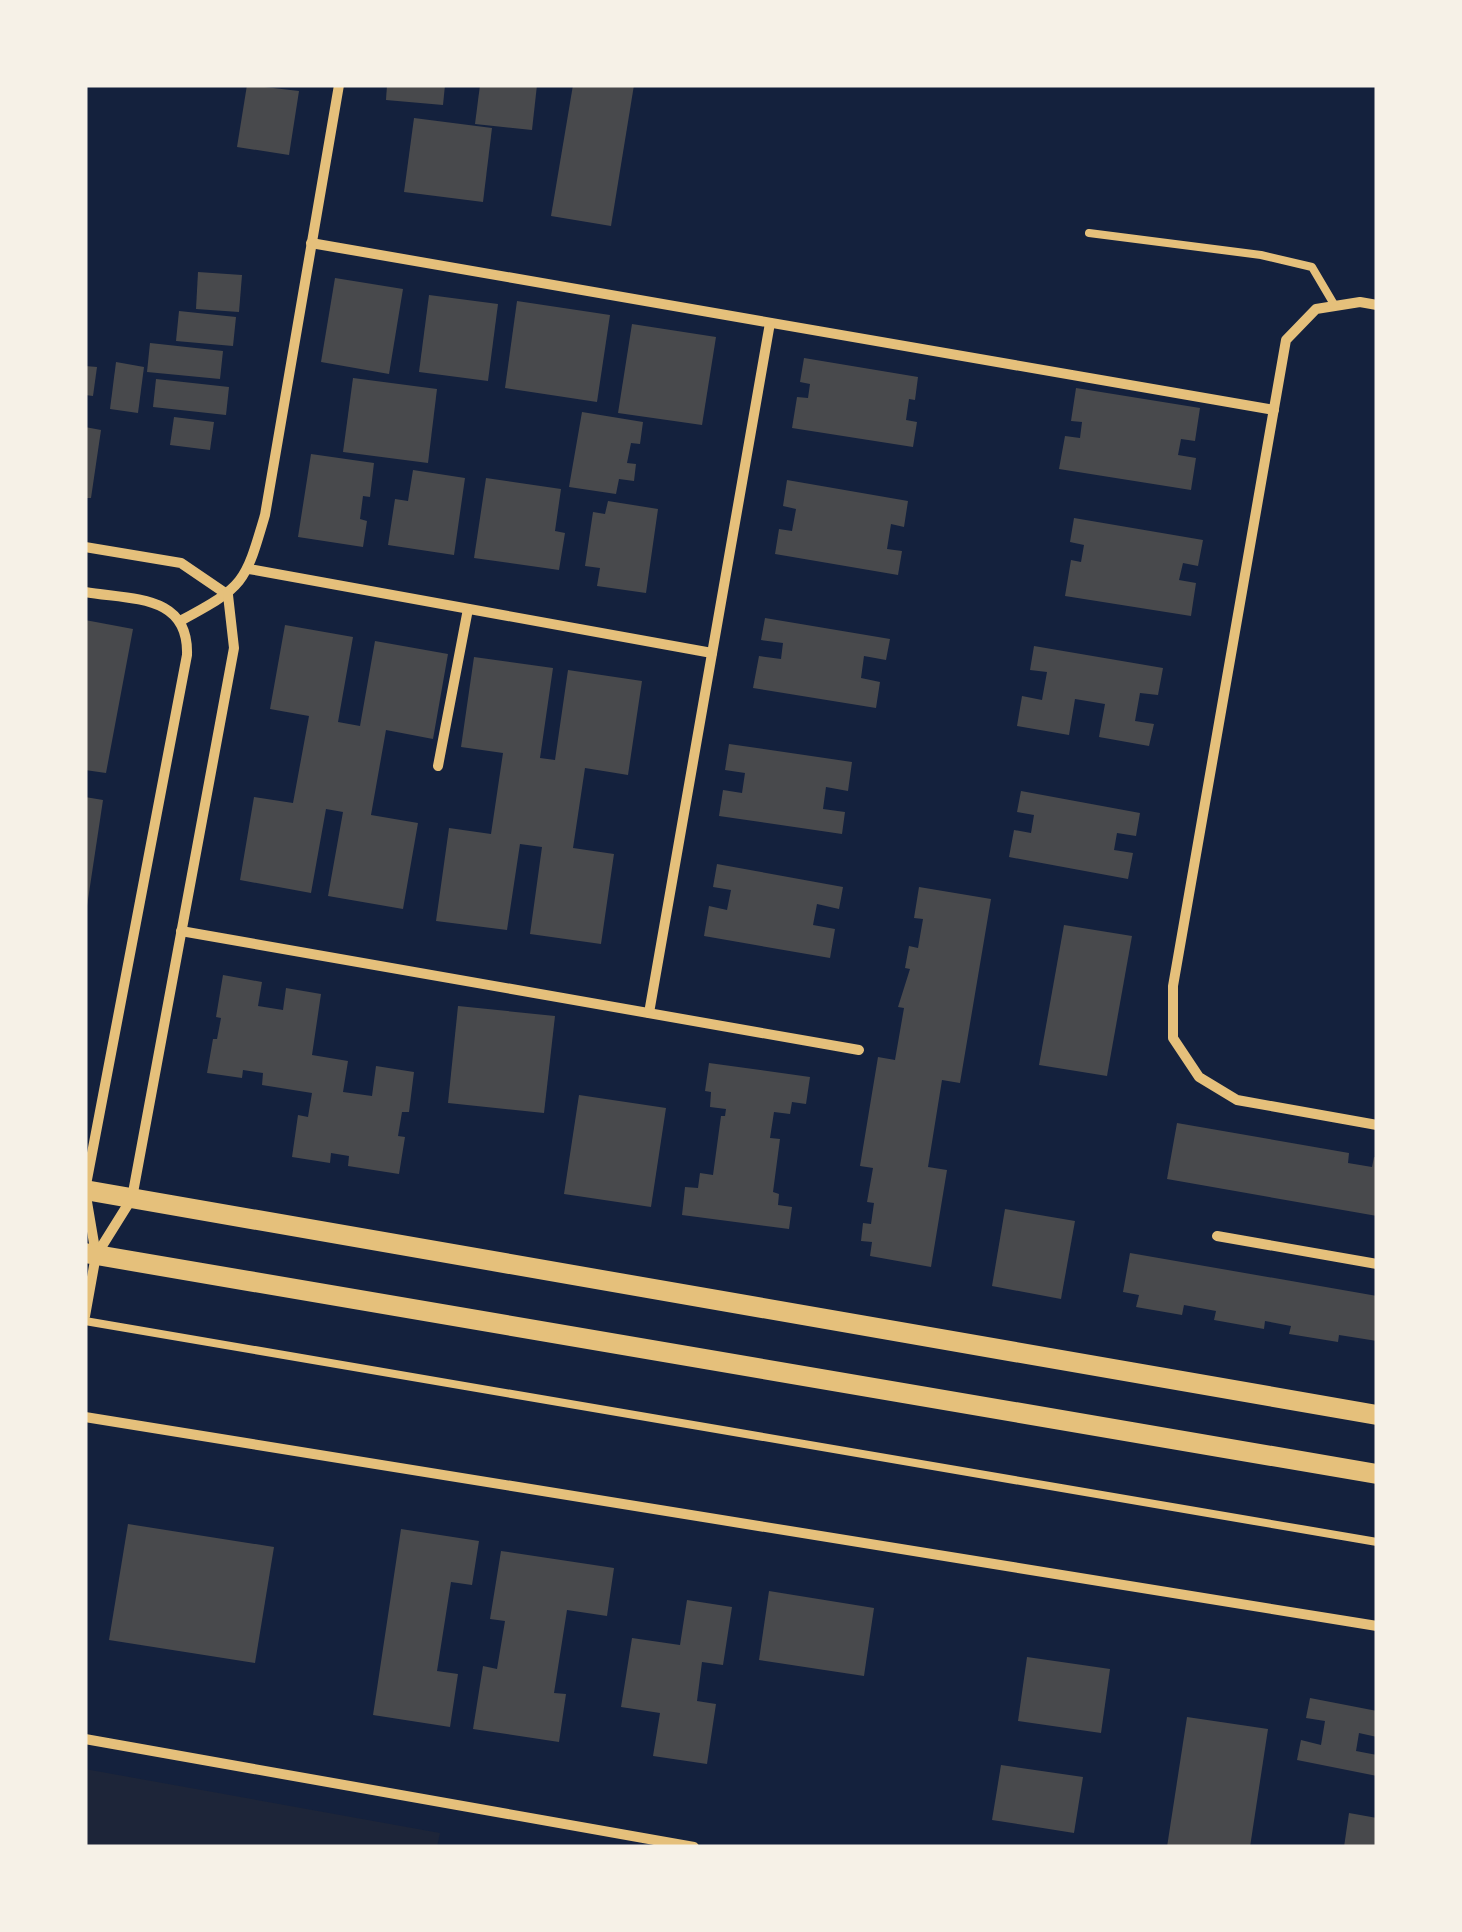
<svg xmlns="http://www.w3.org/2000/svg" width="1462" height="1932" font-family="'Noto Sans',sans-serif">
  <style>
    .green { fill: #1d2539 }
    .building { fill: #48494c }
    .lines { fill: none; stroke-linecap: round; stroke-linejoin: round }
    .service { stroke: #e5c07b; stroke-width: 8 }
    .minor { stroke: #e5c07b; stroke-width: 10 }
    .secondary { stroke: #e5c07b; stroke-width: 20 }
  </style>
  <rect width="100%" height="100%" fill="#14213d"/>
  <polygon class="green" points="85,1769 440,1833 437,1847 85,1847"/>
  <g class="building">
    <polygon points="247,85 299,91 289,155 237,147"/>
    <polygon points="387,85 445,85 443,105 386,100"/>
    <polygon points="480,85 537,85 532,130 475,124"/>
    <polygon points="573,85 634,85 611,226 551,216"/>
    <polygon points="414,118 492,128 483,202 404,192"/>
    <polygon points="198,272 242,275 239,312 196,309"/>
    <polygon points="335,278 403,289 389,374 321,362"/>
    <polygon points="429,295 498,304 488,381 419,372"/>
    <polygon points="517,301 610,315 597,402 505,388"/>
    <polygon points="179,311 236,317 233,346 176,341"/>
    <polygon points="632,324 716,337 702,425 618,413"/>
    <polygon points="150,343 223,351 220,379 147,372"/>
    <polygon points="804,358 918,377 915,400 909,399 906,420 917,422 913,447 792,428 797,397 808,398 810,384 800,382"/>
    <polygon points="116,362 144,367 138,413 110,409"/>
    <polygon points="85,366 97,367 93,396 85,395"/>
    <polygon points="353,378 437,389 428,463 343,452"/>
    <polygon points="156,379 229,387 226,415 153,407"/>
    <polygon points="1076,388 1200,408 1195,441 1181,439 1178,455 1196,458 1191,490 1059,469 1065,436 1080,438 1082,422 1071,421"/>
    <polygon points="582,412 643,422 640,444 631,443 627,463 636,464 634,481 619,479 616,494 569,487"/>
    <polygon points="174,417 214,422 210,450 170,445"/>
    <polygon points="85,427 101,430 91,498 85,498"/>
    <polygon points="311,454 374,463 370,497 363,496 360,519 367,521 363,547 298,537"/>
    <polygon points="413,470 465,478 454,555 388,545 395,499 408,501"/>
    <polygon points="486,478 561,489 555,531 565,533 559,570 474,558"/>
    <polygon points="787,480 908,501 904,527 891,524 887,549 902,551 898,575 775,554 779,529 792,531 796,509 783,506"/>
    <polygon points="608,501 658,509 646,593 597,586 600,568 585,566 593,512 605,514"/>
    <polygon points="1074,518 1203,540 1198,566 1183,563 1179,580 1196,583 1191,616 1065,596 1071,560 1081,562 1084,545 1070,542"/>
    <polygon points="765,618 890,639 886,660 864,656 861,678 880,682 876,708 753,688 759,656 781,659 783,643 761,640"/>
    <polygon points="85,620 133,629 106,773 85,770"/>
    <polygon points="285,625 353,637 338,722 360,726 375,641 448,654 433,739 386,730 371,815 418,823 403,909 328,896 343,812 326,809 311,893 240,880 254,797 293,803 309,716 270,709"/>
    <polygon points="1034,646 1163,668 1158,695 1140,693 1135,721 1154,724 1149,746 1099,737 1105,704 1075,699 1069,735 1017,726 1022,696 1042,700 1047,672 1030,670"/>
    <polygon points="474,657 553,668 540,758 555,760 568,670 642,681 628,775 585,768 573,848 614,854 601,944 530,934 542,847 520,844 507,930 436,921 449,828 491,834 503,753 461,747"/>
    <polygon points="729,744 852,762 848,791 826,787 823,809 845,812 842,834 719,816 723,790 742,793 745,773 725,770"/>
    <polygon points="1021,791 1140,813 1136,836 1117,833 1114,850 1133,853 1128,879 1009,857 1014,830 1031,833 1034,815 1017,812"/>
    <polygon points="85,797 103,800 87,906 85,906"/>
    <polygon points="717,864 843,887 839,909 817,904 813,925 835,929 830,958 704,936 709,906 727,910 731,890 713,887"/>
    <polygon points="919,887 991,899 960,1083 942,1080 928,1167 947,1170 931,1267 870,1256 872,1242 861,1241 863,1223 871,1224 874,1203 867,1202 873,1168 860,1166 878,1057 895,1060 904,1008 898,1007 910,969 905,968 909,946 918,948 923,919 914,918"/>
    <polygon points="1064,925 1132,936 1107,1076 1039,1065"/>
    <polygon points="223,975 262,982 258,1006 283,1010 286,988 321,994 312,1055 348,1061 343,1092 372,1096 376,1066 414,1072 409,1112 402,1112 398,1136 405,1137 399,1174 348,1166 349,1156 331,1153 330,1163 292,1157 298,1115 308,1117 312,1093 262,1085 263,1073 243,1070 242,1078 207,1073 213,1039 217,1039 221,1018 216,1017"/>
    <polygon points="458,1006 555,1016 544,1113 448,1103"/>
    <polygon points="709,1063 810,1077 806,1104 792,1102 790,1114 774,1112 770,1138 780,1139 773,1192 779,1194 778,1205 792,1207 789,1229 682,1215 685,1187 698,1188 700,1173 713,1175 721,1116 725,1116 726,1109 710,1107 711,1092 705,1091"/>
    <polygon points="579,1095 666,1108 651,1207 564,1194"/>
    <polygon points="1177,1123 1349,1153 1348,1163 1372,1167 1374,1157 1377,1158 1377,1216 1167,1179"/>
    <polygon points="1005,1209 1075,1221 1061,1299 992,1286"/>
    <polygon points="1130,1253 1377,1296 1377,1341 1339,1335 1338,1342 1289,1334 1291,1326 1265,1321 1264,1329 1214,1320 1216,1311 1184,1305 1182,1315 1136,1307 1139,1295 1123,1292"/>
    <polygon points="128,1524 274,1547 255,1663 109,1640"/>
    <polygon points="401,1529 479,1541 472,1585 451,1582 437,1671 458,1674 450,1727 373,1715"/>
    <polygon points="501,1551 614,1568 607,1616 567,1610 554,1693 566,1694 559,1742 473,1729 483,1666 497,1669 505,1621 490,1619"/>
    <polygon points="769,1591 874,1608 864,1676 759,1660"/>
    <polygon points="687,1600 732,1607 723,1665 702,1662 697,1701 716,1704 707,1764 653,1756 660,1713 621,1707 632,1638 680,1645"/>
    <polygon points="1027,1657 1110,1669 1101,1733 1018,1721"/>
    <polygon points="1310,1698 1377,1711 1377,1737 1359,1733 1356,1751 1377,1755 1377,1776 1297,1760 1301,1740 1321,1745 1325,1721 1306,1718"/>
    <polygon points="1187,1717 1268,1729 1250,1847 1167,1847"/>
    <polygon points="1001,1765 1083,1777 1074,1833 992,1820"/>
    <polygon points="1349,1813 1377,1818 1377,1847 1344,1847"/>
  </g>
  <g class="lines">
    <g class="service">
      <polyline points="1089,233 1261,255 1312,267 1335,306"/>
      <polyline points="85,1321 1377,1542"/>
    </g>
    <g class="minor">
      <polyline points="311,243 1274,410"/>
      <polyline points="1377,305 1360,302 1316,309 1286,340 1173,986 1173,1038 1199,1077 1237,1100 1377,1125"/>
      <polyline points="85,547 181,563 228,595"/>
      <polyline points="249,569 712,653"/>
      <path d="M85,592C132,600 189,594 187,655L85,1190L96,1255L85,1316"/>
      <path d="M182,620C245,586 245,583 265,515L339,85"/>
      <polyline points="438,766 468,609"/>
      <polyline points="181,931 859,1050"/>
      <polyline points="649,1013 770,323"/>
      <polyline points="1217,1236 1377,1264"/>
      <polyline points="97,1254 132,1198 234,648 228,595"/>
      <polyline points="85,1417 1377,1626"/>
      <polyline points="85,1739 694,1847"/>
    </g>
    <g class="secondary">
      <polyline points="85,1190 1377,1415"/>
      <polyline points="85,1253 1377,1474"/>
    </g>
  </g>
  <rect width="1462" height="1932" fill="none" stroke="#f6f1e7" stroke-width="175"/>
</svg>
